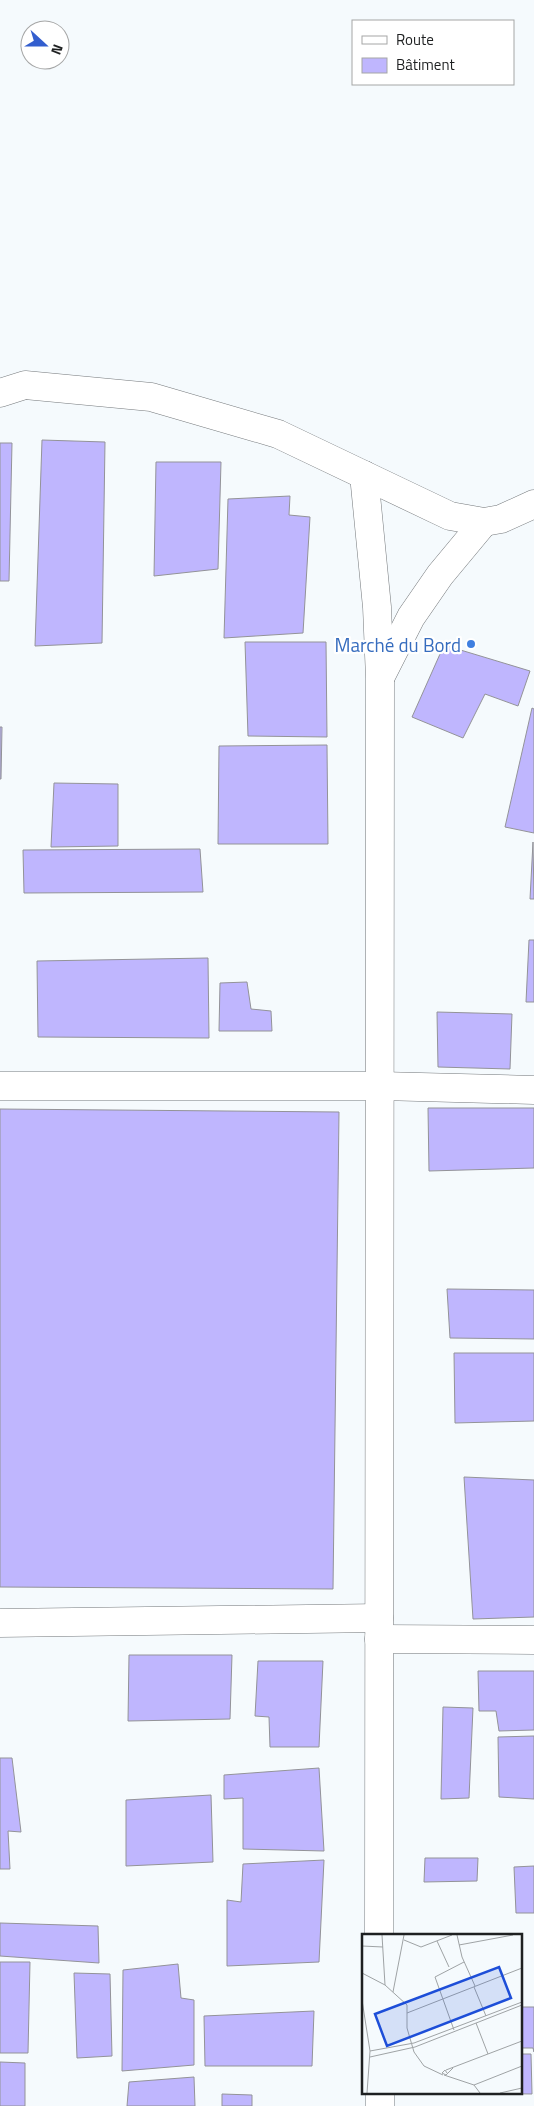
<svg xmlns="http://www.w3.org/2000/svg" width="534" height="2106" font-family="'Titillium Web',sans-serif">
  <style>
    .building { fill: #bfb6fe; stroke: #939398 }
    .lines { fill: none; stroke-linecap: round; stroke-linejoin: round }
    .minor-casing { stroke: #75797c; stroke-width: 29 }
    .tertiary-casing { stroke: #75797c; stroke-width: 29 }
    .minor { stroke: #fff; stroke-width: 28 }
    .tertiary { stroke: #fff; stroke-width: 28 }
    .shop-dot { fill: #3f7fe0; stroke: #fff; stroke-width: 2 }
    .labels { text-anchor: middle; dominant-baseline: central; stroke-width: 4.5; stroke-linejoin: round; paint-order: stroke }
    .shop-label { font-size: 19px; fill: #366cbe; stroke: #fff; text-anchor: end }
    .inset-road { fill: none; stroke: #9fa3a5; stroke-width: 1 }
    .view { fill: #1d4ed8; fill-opacity: 0.15; stroke: #1d4ed8; stroke-width: 2.5 }
    .inset-edge { fill: none; stroke: #1e2021; stroke-width: 2.5 }
  </style>
  <rect width="100%" height="100%" fill="#f5fafd"/>
  <g class="building">
    <polygon points="42,440 105,442 102,643 35,646"/>
    <polygon points="0,443 12,443 9,581 0,581"/>
    <polygon points="156,462 221,462 218,569 154,576"/>
    <polygon points="290,496 289,515 310,517 303,633 224,638 228,499"/>
    <polygon points="245,642 326,642 327,737 248,736"/>
    <polygon points="444,645 530,671 518,706 485,694 463,738 412,717"/>
    <polygon points="532,708 534,709 534,833 505,827"/>
    <polygon points="0,727 2,727 1,779 0,779"/>
    <polygon points="327,745 328,844 218,844 219,746"/>
    <polygon points="54,783 118,784 118,846 51,847"/>
    <polygon points="533,842 534,899 530,899"/>
    <polygon points="200,849 203,892 24,893 23,850"/>
    <polygon points="529,940 534,940 534,1002 526,1002"/>
    <polygon points="208,958 209,1038 38,1037 37,961"/>
    <polygon points="247,982 251,1009 271,1011 272,1031 219,1031 220,983"/>
    <polygon points="437,1012 512,1014 510,1069 438,1067"/>
    <polygon points="428,1108 534,1108 534,1168 429,1171"/>
    <polygon points="0,1109 339,1112 333,1589 0,1587"/>
    <polygon points="447,1289 534,1290 534,1339 450,1338"/>
    <polygon points="454,1353 534,1353 534,1421 455,1423"/>
    <polygon points="464,1477 534,1480 534,1617 473,1619"/>
    <polygon points="129,1655 232,1655 230,1719 128,1721"/>
    <polygon points="258,1661 323,1661 319,1747 270,1747 269,1717 255,1716"/>
    <polygon points="478,1671 534,1671 534,1730 499,1731 496,1711 479,1711"/>
    <polygon points="443,1707 473,1708 469,1798 441,1799"/>
    <polygon points="534,1736 534,1799 499,1797 498,1737"/>
    <polygon points="0,1758 12,1758 21,1832 8,1831 10,1869 0,1869"/>
    <polygon points="319,1768 324,1851 243,1849 243,1798 224,1799 224,1775"/>
    <polygon points="211,1795 213,1862 126,1866 126,1800"/>
    <polygon points="425,1858 478,1858 477,1881 424,1882"/>
    <polygon points="324,1860 319,1962 227,1966 227,1900 241,1902 243,1864"/>
    <polygon points="534,1866 534,1913 516,1913 514,1867"/>
    <polygon points="0,1923 98,1926 99,1963 0,1956"/>
    <polygon points="0,1962 30,1962 28,2053 0,2053"/>
    <polygon points="178,1964 181,1998 194,2000 194,2065 122,2071 123,1970"/>
    <polygon points="74,1973 110,1974 112,2056 77,2058"/>
    <polygon points="520,2007 534,2007 534,2052 533,2048 520,2048"/>
    <polygon points="314,2011 312,2066 205,2066 204,2016"/>
    <polygon points="520,2054 531,2054 532,2094 446,2093 520,2092"/>
    <polygon points="0,2062 25,2063 25,2106 0,2106"/>
    <polygon points="194,2077 195,2106 127,2106 129,2082"/>
    <polygon points="222,2094 252,2095 252,2106 222,2106"/>
  </g>
  <g class="lines">
    <g class="minor-casing">
      <g id="minor">
        <polyline points="364,475 377,607 380,678 379,1935"/>
        <polyline points="381,676 411,617 440,575 484,522"/>
        <polyline points="0,1086 381,1086 534,1090"/>
        <polyline points="0,1623 379,1618"/>
        <polyline points="379,1639 534,1640"/>
        <polyline points="380,2092 380,2106"/>
      </g>
    </g>
    <g class="tertiary-casing">
      <polyline id="tertiary" points="0,393 25,385 151,397 278,434 450,516 484,522 501,519 534,504"/>
    </g>
    <use href="#minor" class="minor"/>
    <use href="#tertiary" class="tertiary"/>
  </g>
  <circle class="shop-dot" cx="471" cy="644" r="5"/>
  <g class="labels">
    <g class="shop-label">
      <text x="461" y="644">Marché du Bord</text>
    </g>
  </g>
  <g transform="translate(362 1934)">
    <rect width="160" height="160" fill="#f5fafd"/>
    <path class="inset-road" d="M20,1L23,51L45,71V94L52,118M95,1L100,23L113,52M42,6L59,13L90,1M75,7L87,33M97,11L151,1M0,12L21,13M0,39L23,51M112,53L124,82M31,58L42,1M0,66L8,117L5,159M45,79L160,34M114,89L126,120M92,96L73,43L102,28M8,117L52,109L160,68M52,118L62,132L81,141M8,123L53,113L160,71M84,136L160,107M85,139L83,136L80,139L84,141L91,134M82,141L112,151L118,159M112,151L160,132M138,159L160,154"/>
    <path class="view" d="M137,33L149,64L25,112L13,80Z"/>
    <rect width="160" height="160" class="inset-edge"/>
  </g>
  <rect x="352" y="20" width="162" height="65" fill="#ffffff" stroke="#a5a6a6"/>
  <rect x="362" y="36" width="25" height="8" fill="#ffffff" stroke="#a5a6a6"/>
  <text x="396" y="45" font-size="15" fill="#1e2021">Route</text>
  <rect x="362" y="58" width="25" height="15" fill="#bfb6fe" stroke="#a5a6a6"/>
  <text x="396" y="70" font-size="15" fill="#1e2021">Bâtiment</text>
  <g transform="translate(45 45) rotate(111)"><circle r="24" fill="#ffffff" stroke="#a5a6a6"/>
  <path d="M0-4L9 19L0 12L-9 19Z" fill="#335ece"/>
  <text y="-8" font-size="14" font-weight="bold" text-anchor="middle" fill="#1e2021">N</text>
  </g>
</svg>
